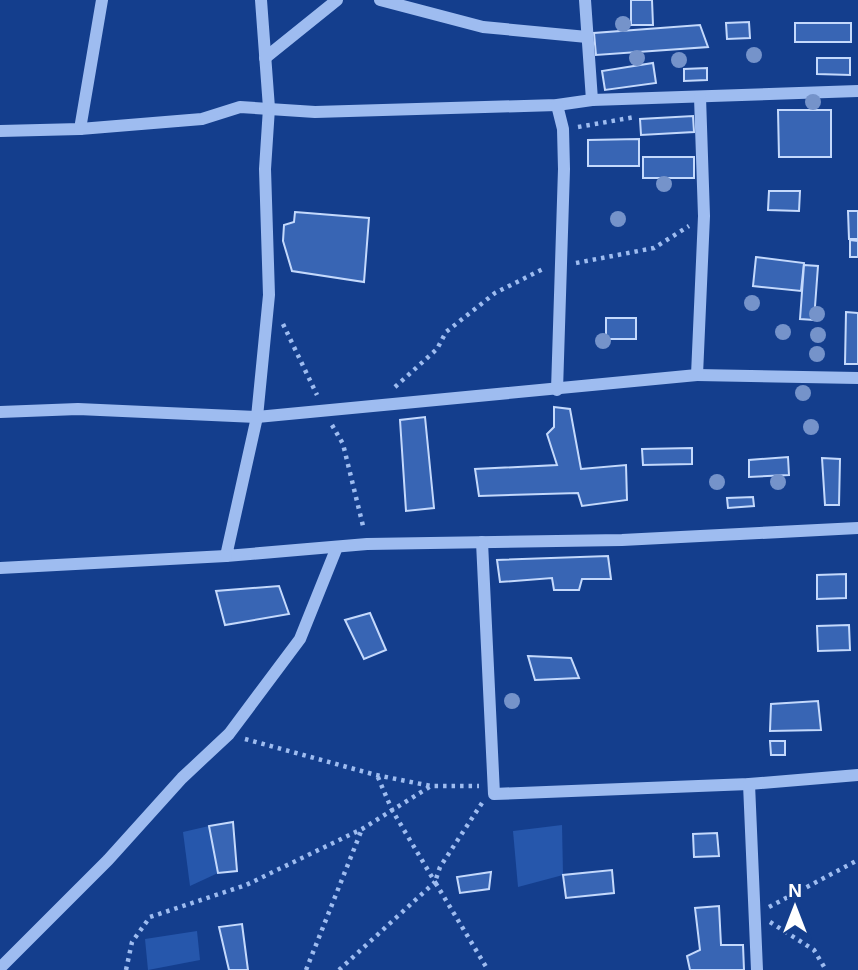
<svg xmlns="http://www.w3.org/2000/svg" width="858" height="970" font-family="Arial,sans-serif">
  <style>
    .green { fill: #2657ac }
    .building { fill: #3865b4; stroke: #c4d9fc; stroke-width: 2 }
    .lines { fill: none; stroke-linecap: round; stroke-linejoin: round }
    .path { stroke: #9ebcf0; stroke-width: 4.5; stroke-dasharray: 3.5 5; stroke-linecap: butt }
    .minor { stroke: #9ebcf0; stroke-width: 12 }
    .tree { fill: #7593ca }
  </style>
  <rect width="100%" height="100%" fill="#143e8d"/>
  <g class="green">
    <polygon points="562,825 563,875 518,887 513,831"/>
    <polygon points="209,826 218,873 190,886 183,832"/>
    <polygon points="197,931 200,960 148,970 145,939"/>
  </g>
  <g class="building">
    <polygon points="631,0 652,0 653,25 631,25"/>
    <polygon points="749,22 750,38 727,39 726,23"/>
    <rect x="795" y="23" width="56" height="19"/>
    <polygon points="700,25 708,47 596,55 594,33"/>
    <polygon points="817,58 850,58 850,75 817,74"/>
    <polygon points="653,63 656,83 605,90 602,71"/>
    <polygon points="707,68 707,80 684,81 684,69"/>
    <polygon points="778,110 831,110 831,157 779,157"/>
    <polygon points="693,116 694,132 641,135 640,119"/>
    <polygon points="639,139 639,166 588,166 588,140"/>
    <rect x="643" y="157" width="51" height="21"/>
    <polygon points="769,191 800,191 799,211 768,210"/>
    <polygon points="848,211 858,211 858,239 849,239"/>
    <polygon points="295,212 369,218 364,282 292,271 283,241 284,225 294,222"/>
    <polygon points="850,240 858,241 858,257 850,257"/>
    <polygon points="756,257 804,263 801,291 753,286"/>
    <polygon points="804,265 818,266 814,320 800,319"/>
    <polygon points="846,312 858,313 858,364 845,364"/>
    <rect x="606" y="318" width="30" height="21"/>
    <polygon points="554,407 570,409 581,469 626,465 627,500 582,506 578,493 479,496 475,469 557,465 547,434 554,427"/>
    <polygon points="425,417 434,508 406,511 400,420"/>
    <polygon points="692,448 692,464 643,465 642,449"/>
    <polygon points="788,457 789,475 749,477 749,460"/>
    <polygon points="822,458 840,459 839,505 825,505"/>
    <polygon points="753,497 754,506 728,508 727,498"/>
    <polygon points="608,556 611,579 582,579 579,590 554,590 552,578 500,582 497,560"/>
    <polygon points="846,574 846,598 817,599 817,575"/>
    <polygon points="279,586 289,614 225,625 216,591"/>
    <polygon points="370,613 386,650 364,659 345,620"/>
    <polygon points="849,625 850,650 818,651 817,626"/>
    <polygon points="528,656 571,658 579,678 535,680"/>
    <polygon points="818,701 821,730 770,731 771,704"/>
    <polygon points="770,741 785,741 785,755 771,755"/>
    <polygon points="233,822 237,871 218,873 209,826"/>
    <polygon points="717,833 719,856 694,857 693,834"/>
    <polygon points="612,870 614,893 566,898 563,875"/>
    <polygon points="491,872 489,889 460,893 457,877"/>
    <polygon points="719,906 721,945 743,945 744,970 690,970 687,956 700,950 695,908"/>
    <polygon points="242,924 248,970 229,970 219,927"/>
  </g>
  <g class="lines">
    <g class="path">
      <polyline points="578,127 635,117"/>
      <polyline points="576,263 654,248 689,226"/>
      <polyline points="283,324 317,395"/>
      <polyline points="395,387 437,349 446,332 495,293 545,268"/>
      <polyline points="332,425 343,444 364,530"/>
      <polyline points="245,739 376,775 431,786 479,786"/>
      <polyline points="482,803 440,867 435,882 488,970"/>
      <polyline points="769,907 858,860"/>
      <polyline points="770,922 814,950 826,970"/>
      <polyline points="126,970 132,942 150,917 246,885 362,829 431,786"/>
      <polyline points="306,970 362,829"/>
      <polyline points="339,970 435,882 392,810 377,775"/>
    </g>
    <g class="minor">
      <polyline points="261,0 269,108 265,169 269,295 257,417 226,556 367,544 622,540 858,528"/>
      <polyline points="380,0 483,27 587,37"/>
      <polyline points="585,0 592,100"/>
      <polyline points="265,58 337,0"/>
      <polyline points="80,129 202,119 240,107 315,112 557,105 592,100 858,91"/>
      <polyline points="0,131 80,129 102,0"/>
      <polyline points="697,375 858,378"/>
      <polyline points="557,390 564,169 563,129 557,105"/>
      <polyline points="0,412 78,409 257,417 697,375 704,216 700,97"/>
      <polyline points="482,542 494,794 749,784 858,775"/>
      <polyline points="0,568 226,556"/>
      <polyline points="749,784 757,970"/>
      <polyline points="0,968 108,860 182,778 229,734 300,639 337,547"/>
    </g>
  </g>
  <g class="tree">
    <circle cx="623" cy="24" r="8"/>
    <circle cx="754" cy="55" r="8"/>
    <circle cx="637" cy="58" r="8"/>
    <circle cx="679" cy="60" r="8"/>
    <circle cx="813" cy="102" r="8"/>
    <circle cx="664" cy="184" r="8"/>
    <circle cx="618" cy="219" r="8"/>
    <circle cx="752" cy="303" r="8"/>
    <circle cx="817" cy="314" r="8"/>
    <circle cx="783" cy="332" r="8"/>
    <circle cx="818" cy="335" r="8"/>
    <circle cx="603" cy="341" r="8"/>
    <circle cx="817" cy="354" r="8"/>
    <circle cx="803" cy="393" r="8"/>
    <circle cx="811" cy="427" r="8"/>
    <circle cx="717" cy="482" r="8"/>
    <circle cx="778" cy="482" r="8"/>
    <circle cx="512" cy="701" r="8"/>
  </g>
  <g transform="translate(795 907)" stroke="#143e8d" stroke-width="5" paint-order="stroke">
  <path d="M0-5L12 26L0 18L-12 26Z" fill="#ffffff"/>
  <text y="-10" font-size="19" font-weight="bold" text-anchor="middle" fill="#ffffff">N</text>
  </g>
</svg>
